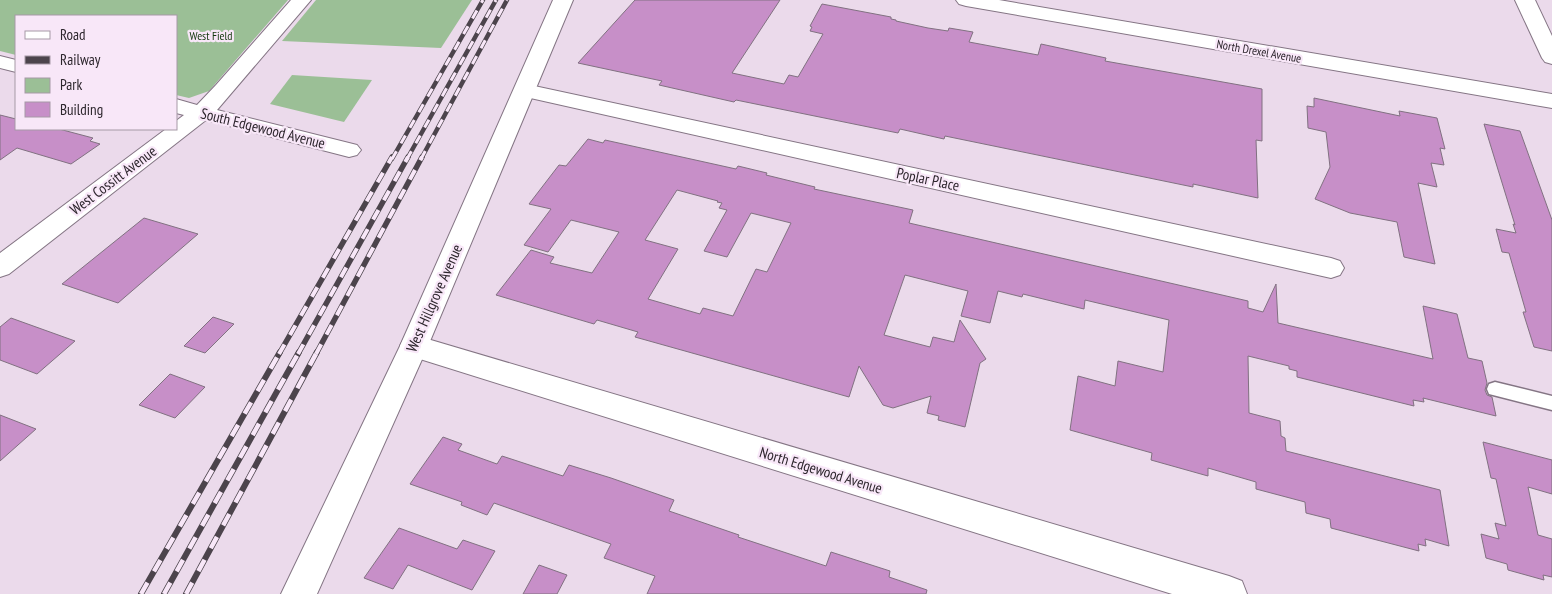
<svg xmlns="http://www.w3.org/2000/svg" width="1552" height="594" font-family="'PT Sans Narrow',sans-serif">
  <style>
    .green { fill: #9bbf96 }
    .building { fill: #c78fc8; stroke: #817181; fill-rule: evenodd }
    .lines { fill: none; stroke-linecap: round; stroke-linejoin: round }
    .lane-casing { stroke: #847584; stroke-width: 3 }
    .street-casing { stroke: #847584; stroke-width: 2 }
    .secondary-casing { stroke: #847584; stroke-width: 2 }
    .lane { fill: #fff; fill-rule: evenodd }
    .street { fill: #fff; fill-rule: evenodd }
    .secondary { fill: #fff; fill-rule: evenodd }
    .rail-far2-casing { stroke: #4c444c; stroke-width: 4.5 }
    .rail-far1-casing { stroke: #4c444c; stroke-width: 5.5 }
    .rail-casing { stroke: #4c444c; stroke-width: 6 }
    .rail-far2 { stroke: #f8e7f8; stroke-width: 3; stroke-dasharray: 9; stroke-linecap: butt }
    .rail-far1 { stroke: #f8e7f8; stroke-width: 4; stroke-dasharray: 11; stroke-linecap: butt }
    .rail { stroke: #f8e7f8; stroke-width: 4.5; stroke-dasharray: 13; stroke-linecap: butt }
    .labels { text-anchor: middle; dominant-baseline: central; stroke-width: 4.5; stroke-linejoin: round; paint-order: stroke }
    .far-park-label { font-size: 12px; fill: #12370d; stroke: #f8e7f8 }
    .far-street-label { font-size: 12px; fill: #2c252c; stroke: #f8e7f8 }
    .street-label { font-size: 15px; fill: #2c252c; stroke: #f8e7f8 }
  </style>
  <rect width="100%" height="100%" fill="#ebdaeb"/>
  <g class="green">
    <polygon points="0,0 288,0 209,91 189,98 176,95 176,16 16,16 16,55 0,51"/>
    <polygon points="316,0 472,0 441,48 282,41"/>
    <polygon points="292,75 372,80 344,122 270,104"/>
  </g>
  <g class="building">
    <polygon points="635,0 780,0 732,73 784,84 789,75 798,77 823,34 810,31 812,27 810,26 822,4 891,17 891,19 896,20 896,21 928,28 948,31 949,28 973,32 969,42 1038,55 1041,44 1106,58 1105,61 1262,89 1262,141 1256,140 1258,198 1193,184 1193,187 945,136 944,139 900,129 898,133 736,100 734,102 659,85 662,81 578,63"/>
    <polygon points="1314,98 1400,116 1399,111 1437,118 1445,149 1440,148 1444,165 1431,163 1437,187 1418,183 1435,264 1404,257 1397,222 1350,213 1315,199 1330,167 1326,132 1308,128 1307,106 1314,107"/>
    <polygon points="0,115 16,119 16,129 59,129 93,138 90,141 100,144 71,164 17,148 0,160"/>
    <polygon points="1484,124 1520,131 1552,220 1552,351 1534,347 1523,312 1526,312 1509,253 1502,252 1496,229 1516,233 1513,224 1515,225"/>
    <path d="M588,139L603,143L605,140L736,169L738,166L767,173L766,175L815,187L814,189L913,210L909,223L1248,301V308L1263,312L1276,284L1278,323L1433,359L1423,306L1457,314L1468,358L1482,361L1487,383L1485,390L1487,395L1492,397L1496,416L1423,398L1424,402L1413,400L1414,406L1297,377V371L1289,369V366L1248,356L1249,413L1280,421L1281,436L1285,438L1286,451L1440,490L1449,546L1425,539L1426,546L1418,544L1419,551L1331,528L1330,519L1306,513L1305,502L1256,489V482L1208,468V476L1151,460L1152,453L1070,430L1078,376L1115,386L1118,361L1163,372L1169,320L1085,300L1084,309L1023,294L1022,297L998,291L990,323L961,316L968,291L905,275L884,335L930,347L933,337L954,342L960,320L986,359L980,363L965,427L938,420L939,416L927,413L931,396L893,408L883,405L859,366L849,397L635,337L638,332L597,320L594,324L496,295L531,250L554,257L550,263L592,273L619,232L571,220L548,252L524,245L551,209L529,204L559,165L566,166ZM677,190L718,201L717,202L722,203L719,208L727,210L704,251L727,257L751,213L791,223L767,272L756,269L733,316L703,308L700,314L648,299L678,249L645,240Z"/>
    <polygon points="144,218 198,234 118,303 62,284"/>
    <polygon points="213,317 234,324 205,353 184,346"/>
    <polygon points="11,318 75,341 37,374 0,360 0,327"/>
    <polygon points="170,374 205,387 175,418 139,405"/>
    <polygon points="0,415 36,429 0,461"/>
    <polygon points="443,437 462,444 458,450 497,464 502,456 563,476 569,465 611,478 674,500 669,511 739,535 738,537 826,566 831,552 890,571 889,577 927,590 926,594 647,594 655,576 604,558 611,544 494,503 487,515 461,505 462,502 410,484"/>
    <polygon points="1483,442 1552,460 1552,494 1528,487 1538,535 1552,539 1552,577 1543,575 1544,580 1508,570 1507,564 1486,558 1481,534 1499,539 1495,523 1506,526 1496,479 1491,478"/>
    <polygon points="399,528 457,549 463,540 495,551 472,590 408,565 393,589 364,578"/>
    <polygon points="539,565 567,575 557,594 523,594"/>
  </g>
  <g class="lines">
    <g class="lane-casing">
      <polygon id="lane" points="1495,382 1552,396 1552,410 1489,394 1487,389 1489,384"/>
    </g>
    <g class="street-casing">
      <g id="street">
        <polygon points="291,0 311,0 217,110 357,145 361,150 357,155 349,157 206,120 9,274 0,277 0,253 166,129 176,129 176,121 184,115 176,113 176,99 197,105 216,85"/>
        <polygon points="956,0 999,0 1552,94 1552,108 966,6 959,4"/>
        <polygon points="1515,0 1535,0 1552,36 1552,64 1545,62 1542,58"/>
        <polygon points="0,56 16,60 16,72 0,68"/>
        <polygon points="525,84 1331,258 1340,261 1344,268 1340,275 1331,278 517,95 514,90 517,85"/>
        <polygon points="414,335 1229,576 1242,581 1247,594 1172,594 404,354 400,346 404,338"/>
      </g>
    </g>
    <g class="secondary-casing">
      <polygon id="secondary" points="553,0 573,0 428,346 317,594 281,594 400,346"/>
    </g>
    <use href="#lane" class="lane"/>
    <use href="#street" class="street"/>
    <use href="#secondary" class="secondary"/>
    <g class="rail-far2-casing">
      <g id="rail-far2">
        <polyline points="392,159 483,0"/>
        <polyline points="407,159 496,0"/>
        <polyline points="421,159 507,0"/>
      </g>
    </g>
    <g class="rail-far1-casing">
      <g id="rail-far1">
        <polyline points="279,354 392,157"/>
        <polyline points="298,354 408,157"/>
        <polyline points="316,354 422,157"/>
      </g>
    </g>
    <g class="rail-casing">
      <g id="rail">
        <polyline points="141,594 280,352"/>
        <polyline points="164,594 299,352"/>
        <polyline points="186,594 317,352"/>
      </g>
    </g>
    <use href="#rail-far2" class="rail-far2"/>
    <use href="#rail-far1" class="rail-far1"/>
    <use href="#rail" class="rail"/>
  </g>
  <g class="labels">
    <g class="far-park-label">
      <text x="211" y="35">West Field</text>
    </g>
    <g class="far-street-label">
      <text transform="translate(1259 51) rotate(10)">North Drexel Avenue</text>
    </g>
    <g class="street-label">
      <text transform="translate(263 128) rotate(14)">South Edgewood Avenue</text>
      <text transform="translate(928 179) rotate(12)">Poplar Place</text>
      <text transform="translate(113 180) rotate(-37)">West Cossitt Avenue</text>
      <text transform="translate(434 298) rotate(-66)">West Hillgrove Avenue</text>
      <text transform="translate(821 470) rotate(17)">North Edgewood Avenue</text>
    </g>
  </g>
  <rect x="15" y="15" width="162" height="115" fill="#f8e7f8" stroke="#a699a6"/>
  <rect x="25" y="31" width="25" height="8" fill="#ffffff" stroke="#a699a6"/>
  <text x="60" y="40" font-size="15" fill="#2c252c">Road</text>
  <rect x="25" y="56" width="25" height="8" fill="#4c444c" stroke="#a699a6"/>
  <text x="60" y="65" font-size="15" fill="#2c252c">Railway</text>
  <rect x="25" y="78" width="25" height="15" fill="#9bbf96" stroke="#a699a6"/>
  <text x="60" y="90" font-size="15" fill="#2c252c">Park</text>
  <rect x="25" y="102" width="25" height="15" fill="#c78fc8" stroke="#a699a6"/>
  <text x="60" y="115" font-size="15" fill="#2c252c">Building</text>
</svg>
